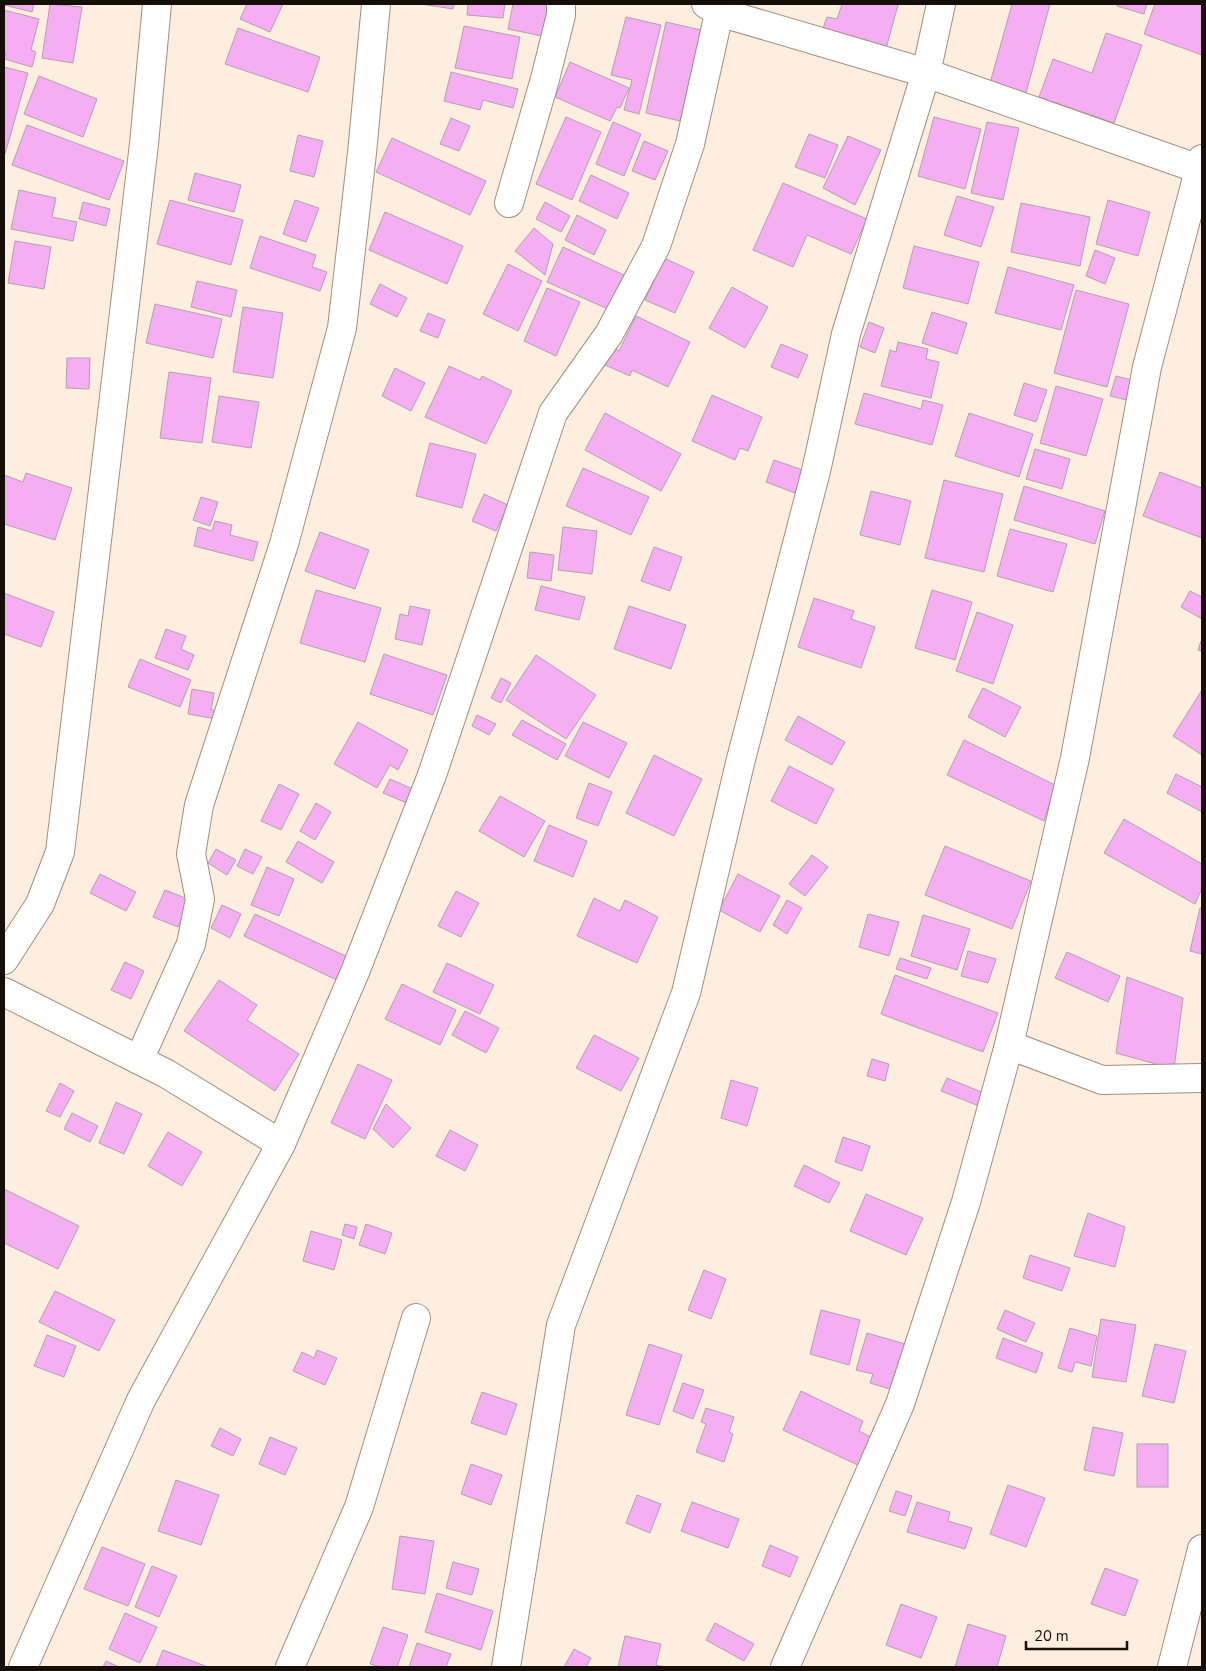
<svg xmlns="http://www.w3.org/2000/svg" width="1206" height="1671" font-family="'Nunito Sans',sans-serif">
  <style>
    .building { fill: #f5aef1; stroke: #b3a0b1 }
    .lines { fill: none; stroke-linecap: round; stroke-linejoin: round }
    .street-casing { stroke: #a18f7f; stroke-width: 30 }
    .street { stroke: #fff; stroke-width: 28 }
  </style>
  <rect width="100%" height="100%" fill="#fdeedf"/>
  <g class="building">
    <polygon points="4,4 34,4 32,12 4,5"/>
    <polygon points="50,4 82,7 73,63 42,58"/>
    <polygon points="247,4 283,4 270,32 240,19"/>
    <polygon points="421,4 454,4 453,9"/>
    <polygon points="468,4 505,4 503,18 467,15"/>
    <polygon points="513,4 548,4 542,36 508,29"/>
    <polygon points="842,4 893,4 898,5 884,56 820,37 827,17 837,19"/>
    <polygon points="1012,4 1050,4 1026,93 990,83"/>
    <polygon points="1118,4 1147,4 1144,14 1117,6"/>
    <polygon points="1155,4 1202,4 1202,55 1144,34"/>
    <polygon points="4,10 39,19 31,50 36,52 32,67 4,59 6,53 4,52"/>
    <polygon points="626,17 661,25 639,114 624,110 632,80 611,75"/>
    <polygon points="666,22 701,30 680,121 646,113"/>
    <polygon points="464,26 520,37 512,79 455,68"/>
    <polygon points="238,28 320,57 308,92 225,64"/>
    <polygon points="1106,33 1142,45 1114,123 1039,97 1053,59 1092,73"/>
    <polygon points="570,62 629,88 620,108 617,107 610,121 555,97"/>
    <polygon points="4,67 28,73 5,154 4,154"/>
    <polygon points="451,72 518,89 513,108 483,100 480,110 444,101"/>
    <polygon points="39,76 97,99 83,137 24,114"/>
    <polygon points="566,117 601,132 572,200 536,184"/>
    <polygon points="934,117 981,129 965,189 918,176"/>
    <polygon points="451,118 470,126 459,151 440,144"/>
    <polygon points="613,122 641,134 624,176 596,164"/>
    <polygon points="987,122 1019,128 1003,200 971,193"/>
    <polygon points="27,125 124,161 109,200 12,165"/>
    <polygon points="809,134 838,145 825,178 795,167"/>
    <polygon points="298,135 323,141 314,177 290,171"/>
    <polygon points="848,136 881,150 855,205 823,188"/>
    <polygon points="392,138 486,181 470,215 376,172"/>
    <polygon points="644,141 668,151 655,180 632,171"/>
    <polygon points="195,173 241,185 234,212 188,200"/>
    <polygon points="591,175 629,193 617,219 579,201"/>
    <polygon points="783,183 867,219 851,254 807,235 793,267 753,250"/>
    <polygon points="19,190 56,198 52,217 77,222 73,241 11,229"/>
    <polygon points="957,196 994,207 981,247 944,235"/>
    <polygon points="170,200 243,220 231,265 157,244"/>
    <polygon points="295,200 319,208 306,242 283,234"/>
    <polygon points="1108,200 1150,212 1138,256 1096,244"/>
    <polygon points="83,202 110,209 106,226 79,219"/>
    <polygon points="545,202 570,216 561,232 536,219"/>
    <polygon points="1021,203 1090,217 1080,266 1011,252"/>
    <polygon points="385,212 463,246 447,284 369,250"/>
    <polygon points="577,215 606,230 594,255 565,240"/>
    <polygon points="534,228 553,244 545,275 515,251"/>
    <polygon points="260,236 316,255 312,267 327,272 320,291 250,268"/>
    <polygon points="15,241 51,247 44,289 8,283"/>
    <polygon points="914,246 979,262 968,304 903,288"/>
    <polygon points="563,247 624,275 608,309 547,282"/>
    <polygon points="1095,250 1115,258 1105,284 1086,276"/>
    <polygon points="664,258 694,272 675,313 645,300"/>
    <polygon points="508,264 542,281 518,331 483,314"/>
    <polygon points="1008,267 1074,285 1061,330 995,313"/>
    <polygon points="197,281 237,290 231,317 191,307"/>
    <polygon points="380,284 407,298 397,317 370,304"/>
    <polygon points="732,287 768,307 745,348 709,328"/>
    <polygon points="547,288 580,302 556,356 524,341"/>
    <polygon points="1076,290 1129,304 1107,387 1054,373"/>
    <polygon points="155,304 222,319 213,358 146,343"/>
    <polygon points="243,307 283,313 273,378 233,372"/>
    <polygon points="932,312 967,323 957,354 922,343"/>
    <polygon points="428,313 445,320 438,338 420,331"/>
    <polygon points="636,316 690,342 668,387 632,370 630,376 605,365 613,348 619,351"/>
    <polygon points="869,322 884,328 875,353 860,347"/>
    <polygon points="898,342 928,349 926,359 939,362 931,398 881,386 890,350 896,352"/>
    <polygon points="781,344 808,355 798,378 771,367"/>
    <polygon points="67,358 90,358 89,389 66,388"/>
    <polygon points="449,366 480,380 482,376 512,391 486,444 425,417"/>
    <polygon points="395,368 425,383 411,411 382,396"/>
    <polygon points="169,372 211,378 202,443 160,438"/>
    <polygon points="1116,376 1136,381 1131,401 1110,396"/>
    <polygon points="1024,383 1047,390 1036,422 1014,415"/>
    <polygon points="1056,386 1103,399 1086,456 1040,443"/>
    <polygon points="864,393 921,409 923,400 943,405 932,445 855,424"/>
    <polygon points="712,395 762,417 748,451 740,448 735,460 692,441"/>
    <polygon points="219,396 259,402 251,448 212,442"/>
    <polygon points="605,413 681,454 661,491 585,450"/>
    <polygon points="969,413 1033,434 1019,477 955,456"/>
    <polygon points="430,443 476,454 462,508 416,496"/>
    <polygon points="1035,449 1070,459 1062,489 1026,479"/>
    <polygon points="774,460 803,470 795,493 766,482"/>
    <polygon points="583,468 649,497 631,535 566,506"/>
    <polygon points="1160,472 1202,488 1202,538 1143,516"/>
    <polygon points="26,473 72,488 55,540 4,524 4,475 23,482"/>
    <polygon points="944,480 1003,494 984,572 925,558"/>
    <polygon points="1024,486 1105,511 1095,544 1014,520"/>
    <polygon points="871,491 911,501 900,545 860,535"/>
    <polygon points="484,494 508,505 496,531 472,521"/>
    <polygon points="201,497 218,502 210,526 193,520"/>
    <polygon points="215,521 232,525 230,535 258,542 253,561 194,546 198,527 212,531"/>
    <polygon points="563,527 597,531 592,574 558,570"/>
    <polygon points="1010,529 1067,544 1053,592 997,576"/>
    <polygon points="320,532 369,550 355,589 305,571"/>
    <polygon points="654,547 682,557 670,591 641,581"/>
    <polygon points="530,552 554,555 551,581 527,578"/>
    <polygon points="541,586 585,597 579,620 535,610"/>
    <polygon points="316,590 381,608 365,662 300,643"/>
    <polygon points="932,590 972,602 955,660 915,648"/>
    <polygon points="1190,591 1202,597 1202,619 1181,607"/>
    <polygon points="4,593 54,612 41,647 4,634"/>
    <polygon points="814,598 854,611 851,619 875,627 861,668 798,647"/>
    <polygon points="410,606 430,610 422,645 395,639 400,614 408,616"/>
    <polygon points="629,606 686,625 671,669 614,649"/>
    <polygon points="977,612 1013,625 993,684 956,671"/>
    <polygon points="166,629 186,636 181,649 194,655 188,670 155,658"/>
    <polygon points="1202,638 1202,651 1198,650"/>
    <polygon points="384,654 447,675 433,715 370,694"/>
    <polygon points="536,655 596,695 566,739 506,700"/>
    <polygon points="140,659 191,680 180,707 128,687"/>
    <polygon points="501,678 511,683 501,703 491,698"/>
    <polygon points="983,688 1021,707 1005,737 968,717"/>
    <polygon points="192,689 214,693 211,710 217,710 216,719 188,714"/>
    <polygon points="1202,690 1202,755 1173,736"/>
    <polygon points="477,715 496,724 489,735 472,726"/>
    <polygon points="798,716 845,742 832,765 785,740"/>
    <polygon points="522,720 566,744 557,760 512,735"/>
    <polygon points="358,722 408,750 398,770 390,765 377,788 334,764"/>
    <polygon points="583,722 627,743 609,778 565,756"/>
    <polygon points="964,740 1055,785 1044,821 947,775"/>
    <polygon points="654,755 702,779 674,836 626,813"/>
    <polygon points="789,766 834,789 816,824 771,801"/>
    <polygon points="1176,774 1202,787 1202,812 1167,793"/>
    <polygon points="390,779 415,790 409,804 383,793"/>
    <polygon points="589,783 612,792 598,826 576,818"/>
    <polygon points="279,784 299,794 281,830 261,821"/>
    <polygon points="500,796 545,821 524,857 479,831"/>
    <polygon points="316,803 331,812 315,840 300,831"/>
    <polygon points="1124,819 1202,864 1202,888 1195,904 1104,853"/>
    <polygon points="549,825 587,841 573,877 534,861"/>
    <polygon points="298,841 334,862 322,883 286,862"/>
    <polygon points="945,846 1031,881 1012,929 925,895"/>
    <polygon points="216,849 236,860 227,875 208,863"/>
    <polygon points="245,849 262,857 253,874 237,866"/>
    <polygon points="812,855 828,867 805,896 789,884"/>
    <polygon points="267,867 294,879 279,916 251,905"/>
    <polygon points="100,874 136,892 126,911 90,893"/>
    <polygon points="738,874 780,896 760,932 719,910"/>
    <polygon points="165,890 190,900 178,927 153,917"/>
    <polygon points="456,891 479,903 461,937 438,926"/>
    <polygon points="594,898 620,911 625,900 658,917 637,963 577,936"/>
    <polygon points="787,900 802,908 787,934 773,925"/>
    <polygon points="222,905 241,914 230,938 211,928"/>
    <polygon points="1200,908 1202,908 1202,954 1190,951"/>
    <polygon points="255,914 350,958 339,981 244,936"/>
    <polygon points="868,914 899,922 889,956 859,947"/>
    <polygon points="923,915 970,929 957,970 911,956"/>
    <polygon points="968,951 996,959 988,983 961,976"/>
    <polygon points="1067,952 1120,976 1108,1002 1055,978"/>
    <polygon points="900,958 931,968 927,979 896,969"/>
    <polygon points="125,962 144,971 131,999 111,990"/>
    <polygon points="447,963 494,985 480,1014 433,992"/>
    <polygon points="895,975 998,1013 983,1052 881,1014"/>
    <polygon points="1127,977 1183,998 1174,1069 1116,1053"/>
    <polygon points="219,980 257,1005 247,1020 299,1054 275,1091 184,1031"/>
    <polygon points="402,984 456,1010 440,1045 385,1019"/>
    <polygon points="465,1011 499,1028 486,1053 452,1035"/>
    <polygon points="594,1035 639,1058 621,1091 576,1068"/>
    <polygon points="872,1059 889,1064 885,1081 867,1076"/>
    <polygon points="358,1064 392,1080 365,1139 331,1123"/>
    <polygon points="947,1078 984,1093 979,1106 941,1091"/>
    <polygon points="731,1080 758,1088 747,1126 721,1118"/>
    <polygon points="60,1083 74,1091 60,1117 46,1111"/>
    <polygon points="116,1102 142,1114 124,1154 99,1143"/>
    <polygon points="386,1104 411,1128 393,1148 373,1129"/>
    <polygon points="72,1113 98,1126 90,1142 64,1129"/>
    <polygon points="450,1130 478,1145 465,1171 436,1156"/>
    <polygon points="168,1132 202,1152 182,1186 148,1166"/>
    <polygon points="843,1137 870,1146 862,1171 835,1162"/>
    <polygon points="804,1165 840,1183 829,1203 794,1186"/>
    <polygon points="4,1189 79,1226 58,1269 4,1243"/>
    <polygon points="866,1194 923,1218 906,1255 850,1231"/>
    <polygon points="1088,1213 1125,1227 1115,1267 1074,1256"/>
    <polygon points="345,1224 357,1227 354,1239 342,1235"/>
    <polygon points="366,1224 392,1233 385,1254 359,1245"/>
    <polygon points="311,1231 342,1240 334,1270 303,1261"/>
    <polygon points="1030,1255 1070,1268 1062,1291 1023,1278"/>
    <polygon points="704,1270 726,1279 711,1319 688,1310"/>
    <polygon points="55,1291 115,1320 99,1351 39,1322"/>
    <polygon points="821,1310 860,1320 849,1365 810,1354"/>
    <polygon points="1005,1310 1035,1323 1026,1342 997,1329"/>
    <polygon points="1101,1319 1136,1325 1126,1382 1092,1377"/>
    <polygon points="1070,1328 1097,1336 1091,1366 1075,1362 1072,1372 1058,1368"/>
    <polygon points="867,1333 909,1345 896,1391 870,1383 873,1374 856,1370"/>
    <polygon points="47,1335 76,1346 64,1377 34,1366"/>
    <polygon points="1003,1338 1043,1353 1036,1373 996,1358"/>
    <polygon points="649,1344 682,1355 659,1425 626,1415"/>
    <polygon points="1155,1344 1186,1351 1174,1403 1142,1396"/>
    <polygon points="317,1350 337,1358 325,1385 293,1371 302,1352 314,1358"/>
    <polygon points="683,1383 704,1390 693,1419 673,1411"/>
    <polygon points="801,1391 863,1421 859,1431 875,1439 862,1467 783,1430"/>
    <polygon points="482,1392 517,1404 506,1435 471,1423"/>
    <polygon points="706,1408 734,1417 729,1432 733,1434 724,1462 696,1452 706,1424 701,1422"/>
    <polygon points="1093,1427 1123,1433 1114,1476 1084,1470"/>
    <polygon points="220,1428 241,1439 233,1456 211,1446"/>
    <polygon points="270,1437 297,1448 285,1475 259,1464"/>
    <rect x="1137" y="1444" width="31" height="43"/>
    <polygon points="471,1464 502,1475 491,1505 461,1494"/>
    <polygon points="176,1480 219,1495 201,1545 158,1531"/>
    <polygon points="1008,1485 1045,1498 1026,1547 990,1534"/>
    <polygon points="896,1491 912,1496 905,1516 889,1511"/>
    <polygon points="637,1495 661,1504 650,1533 626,1523"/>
    <polygon points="692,1502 739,1519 728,1548 681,1531"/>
    <polygon points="917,1502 950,1512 948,1521 972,1528 965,1549 907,1532"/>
    <polygon points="400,1536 434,1541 425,1594 392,1589"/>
    <polygon points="770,1545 798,1557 790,1577 762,1566"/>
    <polygon points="102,1547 145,1564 128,1606 84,1589"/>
    <polygon points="453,1562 479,1569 472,1595 446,1588"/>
    <polygon points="152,1566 177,1576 159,1617 135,1607"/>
    <polygon points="1105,1568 1138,1580 1125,1616 1091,1604"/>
    <polygon points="437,1593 493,1611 481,1650 425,1632"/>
    <polygon points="901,1604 937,1617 921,1658 886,1645"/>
    <polygon points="125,1613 157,1627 140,1663 109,1649"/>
    <polygon points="715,1623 754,1644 744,1661 706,1640"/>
    <polygon points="968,1624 1006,1636 997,1667 955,1667"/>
    <polygon points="383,1627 408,1635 397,1667 381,1667 370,1664"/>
    <polygon points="625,1636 661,1644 656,1665 665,1667 618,1667"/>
    <polygon points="417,1643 451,1654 446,1667 409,1667"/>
    <polygon points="574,1649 591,1658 586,1667 564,1667"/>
    <polygon points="163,1650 208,1667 156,1667"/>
    <polygon points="106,1661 119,1667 103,1667"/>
  </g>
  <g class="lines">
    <g class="street-casing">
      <g id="street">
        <polyline points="706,4 719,12 926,73 1199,169"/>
        <polyline points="509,203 545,79 561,15 561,4"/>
        <polyline points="4,960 40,904 60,852 144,144 157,4"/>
        <polyline points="4,992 167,1074 281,1144"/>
        <polyline points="1009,1045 1102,1080 1202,1078"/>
        <polyline points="139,1060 191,944 200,899 191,854 199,805 284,544 342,328 362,153 376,4"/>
        <polyline points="23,1667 141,1400 281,1144 355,972 432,775 553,413 609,334 656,246 690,144 721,4"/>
        <polyline points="290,1667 359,1507 416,1318"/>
        <polyline points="506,1667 561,1325 686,993 740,763 816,471 846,334 926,73 941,4"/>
        <polyline points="785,1667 900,1404 966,1202 1009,1045 1075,758 1147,367 1202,159"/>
        <polyline points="1172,1667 1202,1549"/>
      </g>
    </g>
    <use href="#street" class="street"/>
  </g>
  <rect width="1206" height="1671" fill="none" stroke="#160f09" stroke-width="10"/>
  <path d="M1026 1641v8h101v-8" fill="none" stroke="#160f09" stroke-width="2.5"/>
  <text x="1034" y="1641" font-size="15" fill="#160f09" stroke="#fdeedf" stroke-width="4" paint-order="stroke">20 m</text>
</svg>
